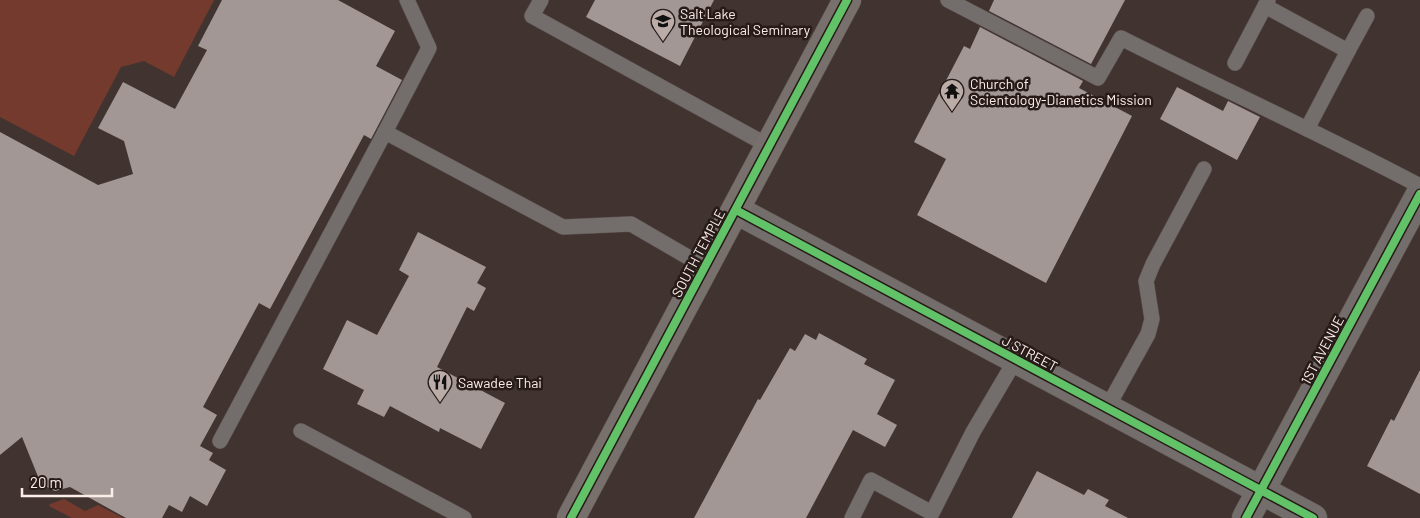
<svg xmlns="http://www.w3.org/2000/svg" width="1420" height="518" font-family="Barlow,sans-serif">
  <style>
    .green { fill: #743a2d }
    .building { fill: #a29794 }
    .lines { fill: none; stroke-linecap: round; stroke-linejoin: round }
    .service-casing { stroke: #5d524f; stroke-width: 16 }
    .minor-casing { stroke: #5d524f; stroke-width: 29 }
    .secondary-casing { stroke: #5d524f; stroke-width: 29 }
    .service { stroke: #736d6b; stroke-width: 15 }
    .minor { stroke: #736d6b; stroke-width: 28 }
    .secondary { stroke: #77706c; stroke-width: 28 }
    .cycleway-casing { stroke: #261b18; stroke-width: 11 }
    .cycleway { stroke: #61c268; stroke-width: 8 }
    .labels { text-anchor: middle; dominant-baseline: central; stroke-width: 5; stroke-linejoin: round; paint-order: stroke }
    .poi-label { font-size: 14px; fill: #fdede9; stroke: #261b18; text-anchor: start }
    .street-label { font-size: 14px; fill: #fdede9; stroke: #261b18 }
  </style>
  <rect width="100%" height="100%" fill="#413430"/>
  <g class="green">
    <polygon points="0,0 214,0 174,77 144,61 121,67 74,156 0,117"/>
    <polygon points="64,499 85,511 98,505 123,518 72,518 49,506 50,504"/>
  </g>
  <g class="building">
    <polygon points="222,0 338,0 395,31 376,66 402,80 371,139 364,135 270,309 259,303 203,407 217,415 200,446 213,453 209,460 226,470 207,506 190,496 182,512 169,505 162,518 126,518 70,487 55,491 41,484 22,437 0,455 0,132 98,185 133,174 124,141 98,128 123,82 175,109 207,50 198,46"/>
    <polygon points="595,0 714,0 680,66 586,17"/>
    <polygon points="994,0 1125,0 1091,64 989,11"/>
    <polygon points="980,27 1083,81 1079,88 1132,116 1046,283 917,215 946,159 914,142 964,46 970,49"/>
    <polygon points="1177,87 1223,111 1228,101 1260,117 1237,160 1160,119"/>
    <polygon points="418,232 486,267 477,283 486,288 474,311 467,307 437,367 505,403 481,449 440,428 439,432 390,406 384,417 357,404 364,390 323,369 347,320 377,335 409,276 399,270"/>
    <polygon points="819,333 867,359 864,364 895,380 877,414 897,425 885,447 853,430 806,518 694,518 758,399 760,400 790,348 795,351 805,334 816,340"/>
    <polygon points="1420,370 1420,494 1367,466 1391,419 1394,421"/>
    <polygon points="1037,471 1084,495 1088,489 1109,500 1105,506 1128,518 1012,518"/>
  </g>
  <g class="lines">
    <g class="service-casing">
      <g id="service">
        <polyline points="541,0 532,16 769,146"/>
        <path d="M948,0L1098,78L1121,38C1220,88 1322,134 1420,186"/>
        <polyline points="1268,0 1265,6 1348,51 1307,129"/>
        <polyline points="1348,51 1367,16"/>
        <polyline points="1235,63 1265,6"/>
        <polyline points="385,132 429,48 407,0"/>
        <polyline points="1107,408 1148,334 1152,319 1146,281 1153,264 1204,169"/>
        <polyline points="301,431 464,518"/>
        <polyline points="220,441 385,132 563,227 631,224 705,267"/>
        <polyline points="852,518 871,480 932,513 973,432 1016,359"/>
      </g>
    </g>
    <g class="minor-casing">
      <g id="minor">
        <polyline points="736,210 1313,518"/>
        <polyline points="1246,518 1420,194"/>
      </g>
    </g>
    <g class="secondary-casing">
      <polyline id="secondary" points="571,518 847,0"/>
    </g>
    <use href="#service" class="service"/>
    <use href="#minor" class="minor"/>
    <use href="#secondary" class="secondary"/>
    <g class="cycleway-casing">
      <g id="cycleway">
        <polyline points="736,210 1313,518"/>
        <polyline points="571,518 847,0"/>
        <polyline points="1246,518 1420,194"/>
      </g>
    </g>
    <use href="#cycleway" class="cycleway"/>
  </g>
  <defs>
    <g id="school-pin" transform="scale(1.25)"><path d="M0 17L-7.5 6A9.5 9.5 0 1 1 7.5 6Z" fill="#bbaca8" stroke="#261b18"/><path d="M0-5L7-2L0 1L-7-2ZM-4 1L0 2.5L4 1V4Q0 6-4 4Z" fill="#111"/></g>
    <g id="temple-pin" transform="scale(1.25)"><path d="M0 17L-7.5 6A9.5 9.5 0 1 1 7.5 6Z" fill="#bbaca8" stroke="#261b18"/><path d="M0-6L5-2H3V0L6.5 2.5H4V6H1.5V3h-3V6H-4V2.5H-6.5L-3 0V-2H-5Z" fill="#111"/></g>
    <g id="restaurant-pin" transform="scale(1.25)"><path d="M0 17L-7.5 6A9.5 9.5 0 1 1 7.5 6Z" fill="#bbaca8" stroke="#261b18"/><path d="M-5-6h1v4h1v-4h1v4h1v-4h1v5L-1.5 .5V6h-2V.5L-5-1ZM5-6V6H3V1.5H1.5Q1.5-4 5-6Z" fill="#111"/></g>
  </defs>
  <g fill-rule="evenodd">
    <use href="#school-pin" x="663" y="21"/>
    <use href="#temple-pin" x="952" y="91"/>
    <use href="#restaurant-pin" x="440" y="382"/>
  </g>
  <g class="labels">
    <g class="poi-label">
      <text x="680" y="13">Salt Lake<tspan x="680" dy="16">Theological Seminary</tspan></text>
      <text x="970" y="83">Church of<tspan x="970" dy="16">Scientology-Dianetics Mission</tspan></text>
      <text x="458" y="382">Sawadee Thai</text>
    </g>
    <g class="street-label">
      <text transform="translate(698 253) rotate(-62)">SOUTH TEMPLE</text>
      <text transform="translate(1322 350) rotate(-62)">1ST AVENUE</text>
      <text transform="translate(1030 353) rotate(28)">J STREET</text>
    </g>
  </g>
  <path d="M22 488v8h90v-8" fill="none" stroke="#fdede9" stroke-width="2.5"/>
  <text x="30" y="488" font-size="15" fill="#fdede9" stroke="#261b18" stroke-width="4" paint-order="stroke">20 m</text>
</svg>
